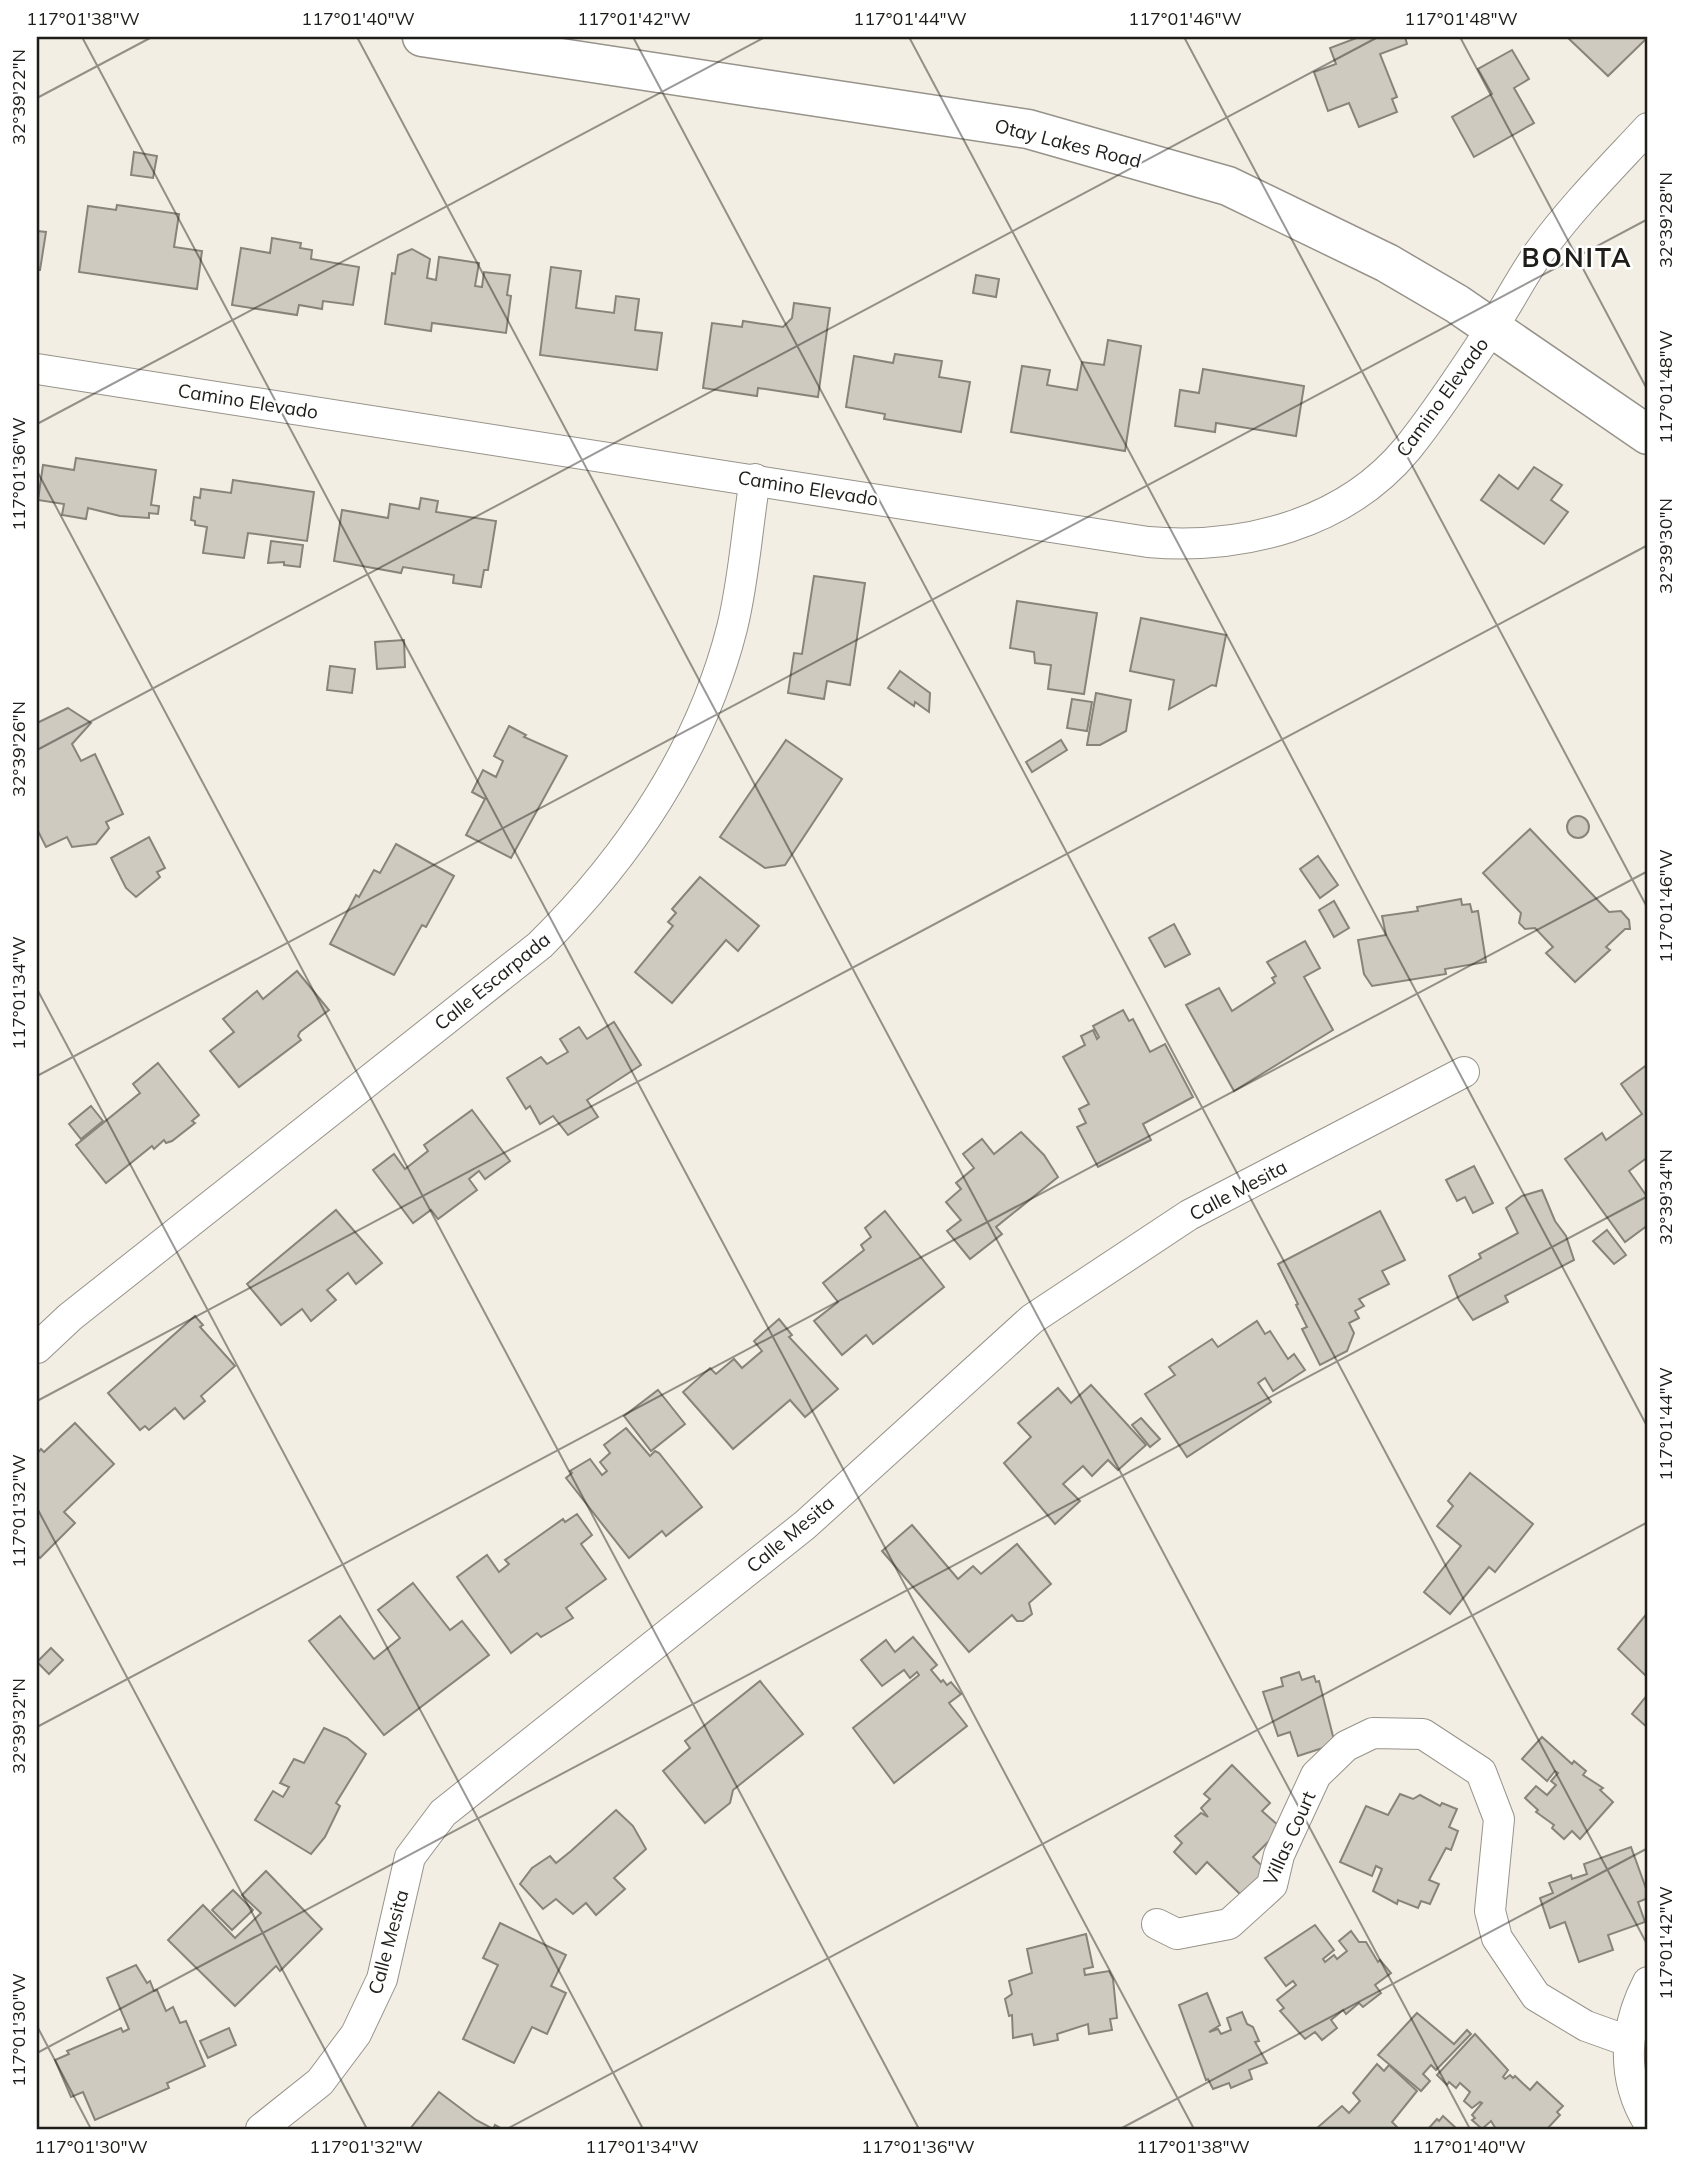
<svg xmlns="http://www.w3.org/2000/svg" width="1685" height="2166" font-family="Mulish,sans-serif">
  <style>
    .building { fill: #cecac0; stroke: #88847a; stroke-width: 2 }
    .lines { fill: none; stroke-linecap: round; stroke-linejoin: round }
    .minor-casing { stroke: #97938a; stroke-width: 32 }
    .major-casing { stroke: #97938a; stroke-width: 41 }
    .minor { stroke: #fff; stroke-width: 30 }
    .major { stroke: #fff; stroke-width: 38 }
    .ticks { fill: none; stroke: #1e1d19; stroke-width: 2; stroke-opacity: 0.45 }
    .labels { text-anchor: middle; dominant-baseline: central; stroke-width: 5; stroke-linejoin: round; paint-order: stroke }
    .street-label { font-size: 19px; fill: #1e1d19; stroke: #fff }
    .district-label { font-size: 26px; font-weight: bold; letter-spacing: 2px; fill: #1e1d19; stroke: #fff }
    .neatline { fill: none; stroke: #1e1d19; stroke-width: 2.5 }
    .ticks-label { font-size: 18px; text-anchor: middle; fill: #1e1d19 }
  </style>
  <rect width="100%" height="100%" fill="#f3eee4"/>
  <g class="building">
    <polygon points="1359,37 1405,37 1407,44 1380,54 1397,97 1392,99 1397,112 1359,127 1349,103 1328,111 1314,72 1336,64 1330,48"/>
    <polygon points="1567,37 1648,37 1608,76"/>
    <polygon points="1512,50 1529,79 1514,88 1534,123 1474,157 1452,117 1492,94 1478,69"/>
    <polygon points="134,152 157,156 153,178 131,175"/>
    <polygon points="117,205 179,214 174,247 202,251 197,289 79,272 88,206 116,210"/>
    <polygon points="37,231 46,232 40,270 37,270"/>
    <polygon points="272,238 301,243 300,248 312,250 311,259 359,267 353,305 323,301 322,309 299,305 297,315 232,305 241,248 270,253"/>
    <polygon points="412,249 430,259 427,278 436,280 439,257 479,263 475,286 482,287 484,272 510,275 507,295 511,296 506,333 432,323 431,331 385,324 392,273 395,274 398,255"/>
    <polygon points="551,267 581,271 576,308 614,313 616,296 639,299 635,330 662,333 657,370 540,355"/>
    <polygon points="976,275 999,279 996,297 973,293"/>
    <polygon points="794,303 830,308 818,397 758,388 757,396 703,388 712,323 742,327 743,321 783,327 792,318"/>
    <polygon points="1108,340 1141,346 1125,451 1011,432 1022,366 1050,370 1047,385 1077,390 1082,362 1104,365"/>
    <polygon points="895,354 942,361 939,377 970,382 961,432 884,419 885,414 846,407 854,356 893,363"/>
    <polygon points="1203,369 1304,386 1296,436 1216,423 1215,432 1175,426 1180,390 1199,393"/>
    <polygon points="76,458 156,470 151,505 159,506 158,514 149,513 149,518 120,516 88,508 86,519 62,515 64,504 38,500 43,465 74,470"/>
    <polygon points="1534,467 1562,485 1551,500 1568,512 1544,544 1481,500 1499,475 1518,489"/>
    <polygon points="233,480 314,492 307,541 248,533 244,558 203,553 207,527 195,525 195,521 191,520 194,497 200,498 201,489 231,493"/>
    <polygon points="421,498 438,501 436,512 496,521 488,570 484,570 481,587 453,583 454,575 403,567 401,573 334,561 342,510 388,518 390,504 419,509"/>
    <polygon points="271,541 303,545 300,567 284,565 284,562 268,563"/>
    <polygon points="814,576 865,583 850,685 827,681 824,699 788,693 794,653 802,654"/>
    <polygon points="1017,601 1097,613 1084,694 1048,689 1051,665 1035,663 1034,652 1010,648"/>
    <polygon points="1141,618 1226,635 1216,686 1212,685 1169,709 1174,680 1130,671"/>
    <polygon points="404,640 405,667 377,669 375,642"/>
    <polygon points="330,666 355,669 352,693 327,690"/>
    <polygon points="900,671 930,693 929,712 915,702 914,706 888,688"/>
    <polygon points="1096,693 1131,700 1126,731 1100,745 1087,745"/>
    <polygon points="1072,699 1092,702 1087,731 1067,728"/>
    <polygon points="68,708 91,723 72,744 81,761 95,754 123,814 106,822 109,828 96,844 72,847 67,837 46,847 37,829 37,723"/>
    <polygon points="509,726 526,735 524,737 567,756 511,858 466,835 485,799 472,792 483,770 496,777 503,761 494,756"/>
    <polygon points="786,740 842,779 785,865 765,868 720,837"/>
    <polygon points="1061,740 1067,750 1032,772 1026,762"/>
    <circle cx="1578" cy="827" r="11"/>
    <polygon points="1530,829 1609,912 1621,911 1629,920 1630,929 1625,929 1606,947 1610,950 1575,982 1546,953 1553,947 1535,928 1525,929 1519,923 1521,913 1483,873"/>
    <polygon points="149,837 165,868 157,872 160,877 136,897 126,888 111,858"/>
    <polygon points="396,844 454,876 426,927 422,925 394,975 330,944 356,895 359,897 374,870 380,873"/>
    <polygon points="1318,856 1338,885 1320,898 1300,869"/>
    <polygon points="700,877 759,926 738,951 726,940 672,1003 635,972 673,926 668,922 676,913 672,909"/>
    <polygon points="1461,899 1462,905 1470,904 1472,912 1478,911 1486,962 1445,969 1446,974 1372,986 1364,974 1358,940 1386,935 1382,916 1418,911 1417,907"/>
    <polygon points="1334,901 1349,928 1334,937 1319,910"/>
    <polygon points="1174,924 1190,954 1165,967 1149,938"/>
    <polygon points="1305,941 1320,968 1304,977 1333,1030 1234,1091 1186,1005 1219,988 1232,1011 1275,983 1272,978 1276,976 1267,962"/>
    <polygon points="297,971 329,1010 300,1032 298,1036 301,1040 239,1087 210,1051 234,1032 223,1019 257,991 263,999"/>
    <polygon points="1123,1010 1129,1021 1133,1019 1150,1052 1165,1044 1193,1097 1143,1124 1151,1140 1098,1167 1077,1127 1086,1123 1079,1109 1089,1104 1063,1057 1085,1045 1081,1036 1093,1030 1097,1039 1099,1037 1093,1026"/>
    <polygon points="614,1022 641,1065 587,1100 598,1117 568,1135 553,1116 540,1124 530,1106 526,1109 507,1078 541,1057 547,1064 568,1052 560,1039 579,1027 587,1039"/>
    <polygon points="158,1063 199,1115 192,1121 195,1123 172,1141 166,1143 164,1140 154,1149 152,1146 106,1183 76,1145 140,1093 133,1084"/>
    <polygon points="1648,1064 1648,1157 1629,1171 1648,1198 1648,1225 1625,1242 1565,1159 1602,1133 1606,1140 1642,1114 1621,1084"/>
    <polygon points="91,1106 103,1121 81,1139 69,1124"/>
    <polygon points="472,1110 510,1161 485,1179 479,1171 469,1179 477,1190 438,1219 431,1210 413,1223 373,1170 394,1154 405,1169 428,1151 424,1145"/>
    <polygon points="1021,1132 1044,1155 1058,1177 996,1227 1002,1234 970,1259 947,1231 961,1220 946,1202 961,1189 956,1183 974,1168 963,1154 982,1139 994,1154"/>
    <polygon points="1474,1166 1493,1203 1473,1213 1465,1197 1457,1201 1446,1180"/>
    <polygon points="1542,1190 1555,1221 1566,1236 1574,1260 1505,1296 1508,1302 1473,1320 1459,1300 1449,1276 1481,1258 1479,1254 1518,1233 1506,1208 1522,1196"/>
    <polygon points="336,1210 382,1263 356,1284 348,1273 327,1290 336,1300 311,1321 302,1309 281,1325 247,1284"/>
    <polygon points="885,1211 944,1287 873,1344 866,1335 842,1355 814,1321 838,1302 823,1283 864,1250 861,1245 871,1237 865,1228"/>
    <polygon points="1380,1211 1405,1260 1382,1271 1389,1284 1359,1299 1364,1306 1355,1311 1359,1318 1349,1323 1354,1333 1347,1351 1320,1365 1302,1329 1307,1327 1296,1305 1298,1304 1278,1264"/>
    <polygon points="1607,1230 1626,1255 1614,1264 1593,1241"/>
    <polygon points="195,1316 203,1325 200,1327 235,1366 201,1396 205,1401 184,1419 175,1408 149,1430 145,1426 140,1430 108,1393"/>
    <polygon points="779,1319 792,1335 789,1337 838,1389 805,1417 790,1400 733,1449 683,1392 710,1368 716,1374 734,1359 742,1368 762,1351 754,1341"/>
    <polygon points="1257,1321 1265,1334 1270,1331 1288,1359 1294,1354 1305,1370 1273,1391 1265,1378 1258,1383 1271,1402 1187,1457 1145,1394 1175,1375 1169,1367 1212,1339 1218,1347"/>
    <polygon points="1091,1385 1146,1445 1118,1470 1108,1460 1092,1476 1083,1466 1063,1484 1080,1501 1055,1524 1004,1463 1031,1437 1018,1423 1058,1388 1071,1403"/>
    <polygon points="658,1390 685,1424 651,1451 624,1416"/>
    <polygon points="1141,1418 1160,1439 1150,1447 1132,1425"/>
    <polygon points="75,1423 114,1464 64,1512 75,1523 40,1558 37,1555 37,1454 41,1449 44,1452"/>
    <polygon points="626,1428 650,1456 655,1451 659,1453 702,1507 666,1536 662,1531 629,1558 566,1478 572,1473 570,1471 590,1459 602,1475 607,1471 600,1462 610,1453 604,1445"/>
    <polygon points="1470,1473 1533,1524 1495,1572 1489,1567 1450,1614 1424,1592 1461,1546 1437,1526 1453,1506 1448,1501"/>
    <polygon points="577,1514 592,1535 581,1544 606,1579 566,1608 573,1618 541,1637 537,1633 511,1653 457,1577 487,1555 499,1572 509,1564 505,1560 563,1519 565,1522"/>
    <polygon points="912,1525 958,1579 973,1566 981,1574 1017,1544 1051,1584 1029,1603 1032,1614 1023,1621 1017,1621 1012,1615 969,1652 882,1551"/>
    <polygon points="413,1583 450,1630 462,1621 489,1655 384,1735 309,1641 340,1616 374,1659 400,1638 378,1610"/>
    <polygon points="1648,1612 1648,1678 1618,1649"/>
    <polygon points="913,1637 937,1665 931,1670 941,1682 943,1680 947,1685 951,1682 961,1694 949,1703 967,1726 894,1783 853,1728 919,1675 917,1672 910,1678 904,1670 882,1686 861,1660 886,1640 895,1652"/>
    <polygon points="51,1648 63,1660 49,1674 37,1662"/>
    <polygon points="1299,1672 1302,1680 1314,1676 1316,1682 1319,1681 1335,1744 1298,1756 1290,1732 1278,1736 1263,1692 1283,1686 1281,1678"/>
    <polygon points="760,1681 803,1734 733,1790 730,1803 705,1823 663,1771 690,1748 685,1741"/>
    <polygon points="1648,1694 1648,1728 1632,1714"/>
    <polygon points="324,1728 347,1738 366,1754 336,1803 340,1806 325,1837 311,1854 255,1820 273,1791 283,1797 289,1787 280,1783 294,1759 304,1763"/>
    <polygon points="1542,1737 1572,1764 1574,1761 1586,1771 1583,1775 1603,1788 1600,1790 1613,1802 1580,1839 1572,1831 1564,1839 1552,1828 1554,1825 1536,1812 1538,1810 1525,1798 1536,1786 1547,1795 1556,1785 1551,1781 1558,1773 1555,1771 1547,1781 1522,1759"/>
    <polygon points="1232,1765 1270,1803 1262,1811 1279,1826 1278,1832 1253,1857 1266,1870 1241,1895 1207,1862 1196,1874 1174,1852 1182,1843 1175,1836 1201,1813 1208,1817 1201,1808 1210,1799 1204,1794"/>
    <polygon points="1400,1794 1413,1799 1420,1795 1440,1806 1442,1803 1457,1809 1449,1827 1458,1831 1451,1850 1446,1848 1429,1880 1439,1884 1430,1904 1421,1901 1418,1908 1398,1900 1397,1904 1373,1891 1382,1869 1376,1866 1372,1876 1340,1862 1366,1806 1388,1815"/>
    <polygon points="616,1810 633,1826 646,1849 614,1878 625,1889 596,1915 586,1903 573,1914 556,1899 543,1909 520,1884 532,1868 550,1856 556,1863 571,1851"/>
    <polygon points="1631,1847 1648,1894 1648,1898 1638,1902 1645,1922 1608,1935 1613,1950 1579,1962 1565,1922 1550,1928 1540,1898 1553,1893 1549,1883 1571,1875 1572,1879 1587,1874 1584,1864"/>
    <polygon points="266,1871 322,1929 280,1971 276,1966 235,2006 168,1940 203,1905 235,1938 261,1913 242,1895"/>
    <polygon points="233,1890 253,1910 232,1930 212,1910"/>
    <polygon points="500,1923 566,1955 551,1986 566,1993 547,2034 532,2027 514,2063 463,2039 498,1965 483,1958"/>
    <polygon points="1315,1925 1334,1950 1323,1959 1325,1962 1334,1955 1337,1959 1347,1951 1339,1941 1351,1931 1359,1942 1366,1942 1378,1962 1380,1960 1391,1973 1375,1985 1381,1993 1363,2007 1359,2003 1346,2014 1343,2010 1331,2020 1337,2028 1322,2040 1315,2032 1305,2039 1280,2011 1284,2008 1277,2000 1296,1985 1293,1981 1286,1986 1265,1958"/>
    <polygon points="1086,1934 1093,1967 1084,1969 1085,1975 1109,1971 1113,1979 1117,2018 1110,2019 1112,2030 1089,2034 1088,2024 1057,2034 1058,2040 1034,2045 1032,2034 1013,2038 1012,2015 1009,2016 1005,1999 1012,1994 1009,1981 1032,1973 1027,1949"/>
    <polygon points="136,1965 147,1983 150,1981 154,1991 157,1990 166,2011 173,2007 180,2023 186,2021 205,2066 167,2083 169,2088 95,2120 83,2092 71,2097 55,2060 69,2054 67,2051 121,2028 123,2032 129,2029 107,1978"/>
    <polygon points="1207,1993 1220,2025 1209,2032 1218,2029 1221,2034 1231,2030 1227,2018 1242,2012 1247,2024 1253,2027 1259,2041 1255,2042 1267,2063 1249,2070 1252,2079 1231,2088 1229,2083 1213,2089 1208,2079 1206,2080 1179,2005"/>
    <polygon points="1417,2013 1454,2044 1467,2030 1471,2034 1436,2070 1431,2065 1423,2074 1430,2081 1421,2091 1378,2055"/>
    <polygon points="229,2028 236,2045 208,2058 200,2041"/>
    <polygon points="1475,2034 1508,2070 1503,2077 1505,2079 1510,2075 1513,2078 1515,2076 1530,2090 1537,2082 1563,2106 1557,2112 1560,2115 1547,2129 1496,2129 1491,2121 1482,2129 1472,2120 1475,2118 1472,2115 1482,2103 1480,2102 1472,2108 1464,2101 1470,2092 1460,2083 1456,2088 1449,2082 1447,2085 1437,2075"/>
    <polygon points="1377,2064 1384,2071 1389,2065 1417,2091 1392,2122 1398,2128 1316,2129 1342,2106 1349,2113 1360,2101 1353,2093"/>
    <polygon points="439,2092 476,2120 493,2129 495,2125 502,2129 410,2129"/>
    <polygon points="1443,2116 1457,2129 1428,2129 1437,2119 1439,2121"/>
  </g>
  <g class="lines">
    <g class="minor-casing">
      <g id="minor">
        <path d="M37,369L1148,542C1242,550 1344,525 1407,449C1438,411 1465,368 1492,328C1509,303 1522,276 1540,251C1572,207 1611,168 1648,128"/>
        <path d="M37,1348L70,1317L540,945C629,857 701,750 732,628C744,580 747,528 755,479"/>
        <polyline points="1157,1924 1177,1934 1229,1924 1272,1885 1279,1855 1316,1775 1346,1746 1373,1733 1423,1734 1481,1772 1499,1819 1490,1911 1497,1938 1536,1996 1586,2026 1628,2041"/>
        <path d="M1648,1982C1624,2028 1621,2077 1648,2122"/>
        <polyline points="261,2129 320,2082 356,2034 382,1979 410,1857 443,1813 805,1525 1032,1319 1189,1215 1464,1072"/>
      </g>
    </g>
    <g class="major-casing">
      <polyline id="major" points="422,37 1028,129 1228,186 1387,263 1457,304 1648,435"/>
    </g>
    <use href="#minor" class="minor"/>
    <use href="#major" class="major"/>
  </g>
  <path class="ticks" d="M82,37L1194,2129M357,37L1470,2129M633,37L1648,1946M909,37L1648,1428M1184,37L1648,909M1460,37L1648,391M37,98L152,37M37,424L765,37M37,471L919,2129M37,750L1378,37M37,989L643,2129M37,1076L1648,219M37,1401L1648,545M37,1508L367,2129M37,1727L1648,871M37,2026L91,2129M37,2053L1648,1196M507,2129L1648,1522M1120,2129L1648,1848"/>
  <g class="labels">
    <g class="street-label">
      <text transform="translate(1068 143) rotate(14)">Otay Lakes Road</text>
      <text transform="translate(1442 397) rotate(-54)">Camino Elevado</text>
      <text transform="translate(248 401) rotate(9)">Camino Elevado</text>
      <text transform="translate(808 488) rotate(9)">Camino Elevado</text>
      <text transform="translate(492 981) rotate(-39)">Calle Escarpada</text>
      <text transform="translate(1238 1190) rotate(-28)">Calle Mesita</text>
      <text transform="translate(790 1534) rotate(-40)">Calle Mesita</text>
      <text transform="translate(1289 1838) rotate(-66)">Villas Court</text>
      <text transform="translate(388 1942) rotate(-75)">Calle Mesita</text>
    </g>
    <g class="district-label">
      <text x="1577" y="257">BONITA</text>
    </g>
  </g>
  <rect width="1685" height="2166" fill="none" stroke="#ffffff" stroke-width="77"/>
  <rect x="38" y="38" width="1608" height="2090" class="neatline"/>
  <g class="ticks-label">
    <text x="83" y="25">117°01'38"W</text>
    <text x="358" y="25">117°01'40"W</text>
    <text x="634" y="25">117°01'42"W</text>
    <text x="910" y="25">117°01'44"W</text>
    <text x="1185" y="25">117°01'46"W</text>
    <text x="1461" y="25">117°01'48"W</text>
    <text transform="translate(19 97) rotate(-90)" y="6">32°39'22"N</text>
    <text transform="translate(1666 220) rotate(-90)" y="6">32°39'28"N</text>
    <text transform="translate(1666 387) rotate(-90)" y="6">117°01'48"W</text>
    <text transform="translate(19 474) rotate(-90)" y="6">117°01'36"W</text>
    <text transform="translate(1666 546) rotate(-90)" y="6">32°39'30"N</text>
    <text transform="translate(19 749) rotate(-90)" y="6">32°39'26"N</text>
    <text transform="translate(1666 906) rotate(-90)" y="6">117°01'46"W</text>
    <text transform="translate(19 993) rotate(-90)" y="6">117°01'34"W</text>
    <text transform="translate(1666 1197) rotate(-90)" y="6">32°39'34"N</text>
    <text transform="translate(1666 1424) rotate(-90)" y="6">117°01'44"W</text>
    <text transform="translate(19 1511) rotate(-90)" y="6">117°01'32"W</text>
    <text transform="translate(19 1726) rotate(-90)" y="6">32°39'32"N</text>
    <text transform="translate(1666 1943) rotate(-90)" y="6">117°01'42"W</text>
    <text transform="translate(19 2030) rotate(-90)" y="6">117°01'30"W</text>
    <text x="91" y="2153">117°01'30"W</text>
    <text x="366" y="2153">117°01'32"W</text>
    <text x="642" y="2153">117°01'34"W</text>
    <text x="918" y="2153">117°01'36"W</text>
    <text x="1193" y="2153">117°01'38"W</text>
    <text x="1469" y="2153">117°01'40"W</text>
  </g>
</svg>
